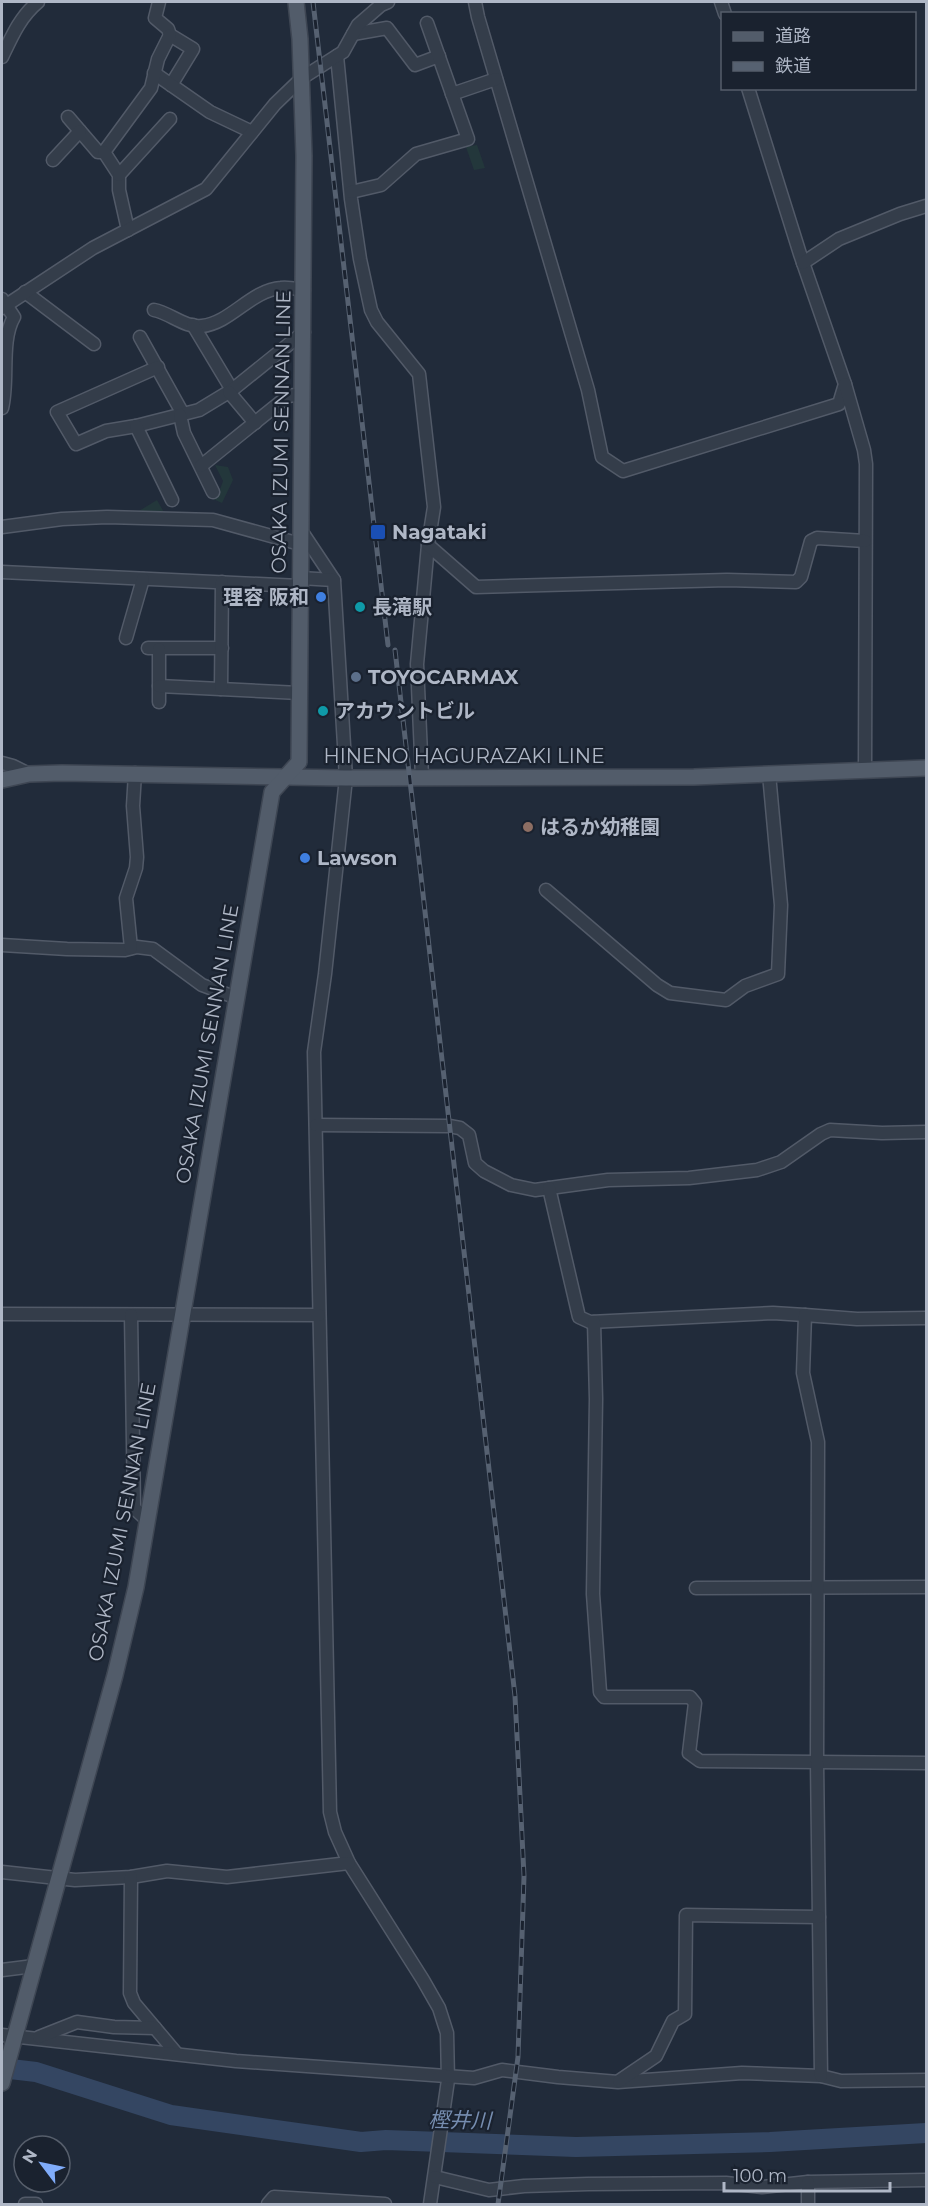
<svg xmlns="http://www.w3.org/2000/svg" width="928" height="2206" font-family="Montserrat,'Noto Sans JP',sans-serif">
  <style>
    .green { fill: #23373b }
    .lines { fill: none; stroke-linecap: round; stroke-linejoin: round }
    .river { stroke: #344662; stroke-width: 20 }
    .minor-casing { stroke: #525a68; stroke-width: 15 }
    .major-casing { stroke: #3e4653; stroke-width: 18 }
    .minor { stroke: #343d4a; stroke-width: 12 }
    .major { stroke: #525c6a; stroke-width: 15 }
    .rail-casing { stroke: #566171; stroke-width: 5 }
    .rail { stroke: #1a222f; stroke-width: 3; stroke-dasharray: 9; stroke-linecap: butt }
    .transit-dot { fill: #1a4fb4; stroke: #1a222f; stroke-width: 2 }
    .shop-dot { fill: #3f7fe0; stroke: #1a222f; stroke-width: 2 }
    .culture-dot { fill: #0f9aa8; stroke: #1a222f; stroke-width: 2 }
    .service-dot { fill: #5c6f8a; stroke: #1a222f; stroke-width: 2 }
    .education-dot { fill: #8d6e63; stroke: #1a222f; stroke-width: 2 }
    .labels { text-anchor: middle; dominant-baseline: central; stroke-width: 4.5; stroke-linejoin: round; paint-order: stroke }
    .street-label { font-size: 20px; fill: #afb7c6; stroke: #1a222f }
    .poi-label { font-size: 20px; font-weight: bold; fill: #afb7c6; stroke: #1a222f; text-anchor: start }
    .water-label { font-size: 21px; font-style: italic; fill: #768db0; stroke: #1a222f }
  </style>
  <rect width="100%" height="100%" fill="#212b3a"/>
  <g class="green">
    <polygon points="477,145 485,168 474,170 466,147"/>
    <polygon points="215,465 228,467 233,480 222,503 211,498 218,495 223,481"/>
    <polygon points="157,500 165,514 134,514"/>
  </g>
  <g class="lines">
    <polyline class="river" points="2,2068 36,2072 171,2115 361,2142 386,2140 576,2147 770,2142 926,2133"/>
    <g class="minor-casing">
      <g id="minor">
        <polyline points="159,2 155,18 168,29 170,35 193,49 171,85"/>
        <polyline points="475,2 478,17 588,390 602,457 623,471 839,404 845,384 800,254 748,88"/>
        <polyline points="721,2 725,14"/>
        <polyline points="353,34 387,28 415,65 439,56"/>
        <polyline points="337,56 351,199 360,259 371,310 377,322 419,374 434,507 428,545 417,664 422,777"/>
        <path d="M2,57C12,36 20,17 38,2"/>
        <polyline points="154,73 210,112 252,132"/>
        <polyline points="452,94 496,79"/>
        <polyline points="68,117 98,152 104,152 151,88 158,59 170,35"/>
        <polyline points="104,152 119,175 119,190 128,230"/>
        <polyline points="53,160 80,131"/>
        <polyline points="119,175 170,119"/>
        <polyline points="351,192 381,185 416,154 468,139 427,23"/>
        <polyline points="803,263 839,239 900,214 926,206"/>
        <polyline points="25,292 94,344"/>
        <path d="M2,299L14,317C0,341 9,381 2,408"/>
        <polyline points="2,308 93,248 206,189 275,104 302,78 343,52 358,25 381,5 388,2"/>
        <path d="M154,310C170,313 185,328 202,326C231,323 251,290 281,288C288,287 297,289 304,290"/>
        <polyline points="193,325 232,390"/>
        <polyline points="140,337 183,414"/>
        <polyline points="158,367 57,412 76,444 106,431 136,426 199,410 232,390 304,332"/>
        <polyline points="845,384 864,450 866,464 865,770"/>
        <polyline points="229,392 255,423"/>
        <polyline points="180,415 184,433 213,492"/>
        <polyline points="136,426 172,500"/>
        <polyline points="201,466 288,396 303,394"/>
        <polyline points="2,527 62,519 107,517 213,520 300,544"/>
        <polyline points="300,529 334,580"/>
        <polyline points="428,545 476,587 727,580 796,582 801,577 811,541 817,538 865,541"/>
        <polyline points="2,572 299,586"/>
        <polyline points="300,578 334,580 346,778 325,974 314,1052 330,1812 335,1832 349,1863 423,1980 439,2008 447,2033 448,2080 430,2204"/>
        <polyline points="126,638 143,579"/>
        <polyline points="148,648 222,648"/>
        <polyline points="159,649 159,702"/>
        <polyline points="159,686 299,693"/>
        <polyline points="221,689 222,582"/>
        <polyline points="2,763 13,766 29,774"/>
        <polyline points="546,890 657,985 670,993 726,1000 745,986 778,974 781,905 769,774"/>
        <polyline points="2,945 67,949 125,950 137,947 153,949 202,985 237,998"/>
        <polyline points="131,948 126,898 136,868 137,857 133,806 135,773"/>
        <polyline points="316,1125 449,1126 460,1128 469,1135 475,1163 484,1171 511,1185 535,1190 608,1180 689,1178 757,1170 781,1162 821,1134 830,1130 882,1133 926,1132"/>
        <polyline points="549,1188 579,1317 590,1322 773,1313 805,1315"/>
        <polyline points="2,1314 319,1315"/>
        <polyline points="131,1315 134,1508 148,1521"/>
        <polyline points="594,1322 596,1399 593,1594 600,1692 604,1697 690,1697 695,1703 689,1753 700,1761 926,1763"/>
        <polyline points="696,1588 926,1587"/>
        <polyline points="2,1872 75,1880 131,1877 167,1871 227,1877 349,1863"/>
        <polyline points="131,1877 130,1993 134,2003 177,2054"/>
        <polyline points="2,1970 34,1966"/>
        <polyline points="2,2035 236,2061 474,2078 502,2070 558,2077 618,2082 742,2073 821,2076 841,2081 926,2080"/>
        <polyline points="39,2037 77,2022 114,2027 155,2028"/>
        <polyline points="821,2076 817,1762 818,1442 803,1373 805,1315 857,1319 926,1318"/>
        <polyline points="619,2081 656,2056 673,2021 685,2014 686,1915 819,1917"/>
        <polyline points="435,2177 489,2190 524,2186 588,2184 726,2183 762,2187 808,2182 926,2180"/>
        <polyline points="808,2182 808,2204"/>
        <polyline points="25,2204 36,2204"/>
        <polyline points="268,2204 274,2197 385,2204"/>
      </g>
    </g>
    <g class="major-casing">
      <g id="major">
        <polyline points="2,780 29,774 62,773 346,778 694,777 926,768"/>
        <polyline points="2,2083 115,1675 136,1587 272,792 299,762 304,156 300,39 296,2"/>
      </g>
    </g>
    <use href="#minor" class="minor"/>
    <use href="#major" class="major"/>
    <g class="rail-casing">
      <g id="rail">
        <polyline points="313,2 388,645"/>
        <polyline points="395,650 515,1696 524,1876 518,2057 498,2204"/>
      </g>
    </g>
    <use href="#rail" class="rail"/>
  </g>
  <rect class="transit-dot" x="370" y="524" width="16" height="16" rx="3"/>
  <g class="shop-dot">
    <circle cx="321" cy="597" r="6"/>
    <circle cx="305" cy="858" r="6"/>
  </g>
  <g class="culture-dot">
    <circle cx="360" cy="607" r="6"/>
    <circle cx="323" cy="711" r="6"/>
  </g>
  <circle class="service-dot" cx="356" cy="677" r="6"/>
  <circle class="education-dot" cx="528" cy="827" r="6"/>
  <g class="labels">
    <g class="street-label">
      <text transform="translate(281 432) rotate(-89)">OSAKA IZUMI SENNAN LINE</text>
      <text x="464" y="756">HINENO HAGURAZAKI LINE</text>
      <text transform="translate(207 1044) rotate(-80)">OSAKA IZUMI SENNAN LINE</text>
      <text transform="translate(122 1522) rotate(-79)">OSAKA IZUMI SENNAN LINE</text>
    </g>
    <g class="poi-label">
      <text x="392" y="532">Nagataki</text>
      <text x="309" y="597" text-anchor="end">理容 阪和</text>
      <text x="372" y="607">長滝駅</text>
      <text x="368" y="677">TOYOCARMAX</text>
      <text x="335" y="711">アカウントビル</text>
      <text x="540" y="827">はるか幼稚園</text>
      <text x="317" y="858">Lawson</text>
    </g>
    <g class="water-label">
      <text transform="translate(460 2120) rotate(1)">樫井川</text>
    </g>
  </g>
  <rect width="928" height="2206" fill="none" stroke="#afb7c6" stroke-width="6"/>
  <rect x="721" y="12" width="195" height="78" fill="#1a222f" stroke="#565e6b" stroke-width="1.5"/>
  <rect x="733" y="32" width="30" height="9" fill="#525c6a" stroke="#565e6b" stroke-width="1.5"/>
  <text x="775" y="42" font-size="18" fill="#afb7c6">道路</text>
  <rect x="733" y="62" width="30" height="9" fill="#566171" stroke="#565e6b" stroke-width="1.5"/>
  <text x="775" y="72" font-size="18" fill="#afb7c6">鉄道</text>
  <g transform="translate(42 2164) rotate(302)"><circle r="28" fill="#1a222f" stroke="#565e6b" stroke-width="1.5"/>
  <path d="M0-4.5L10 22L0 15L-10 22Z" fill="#80acfa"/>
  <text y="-9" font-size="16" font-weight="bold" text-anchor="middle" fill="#afb7c6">N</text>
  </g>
  <path d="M724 2182v9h166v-9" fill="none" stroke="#afb7c6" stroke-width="3"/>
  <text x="733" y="2182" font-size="18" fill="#afb7c6" stroke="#1a222f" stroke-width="4.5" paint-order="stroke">100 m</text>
</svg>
